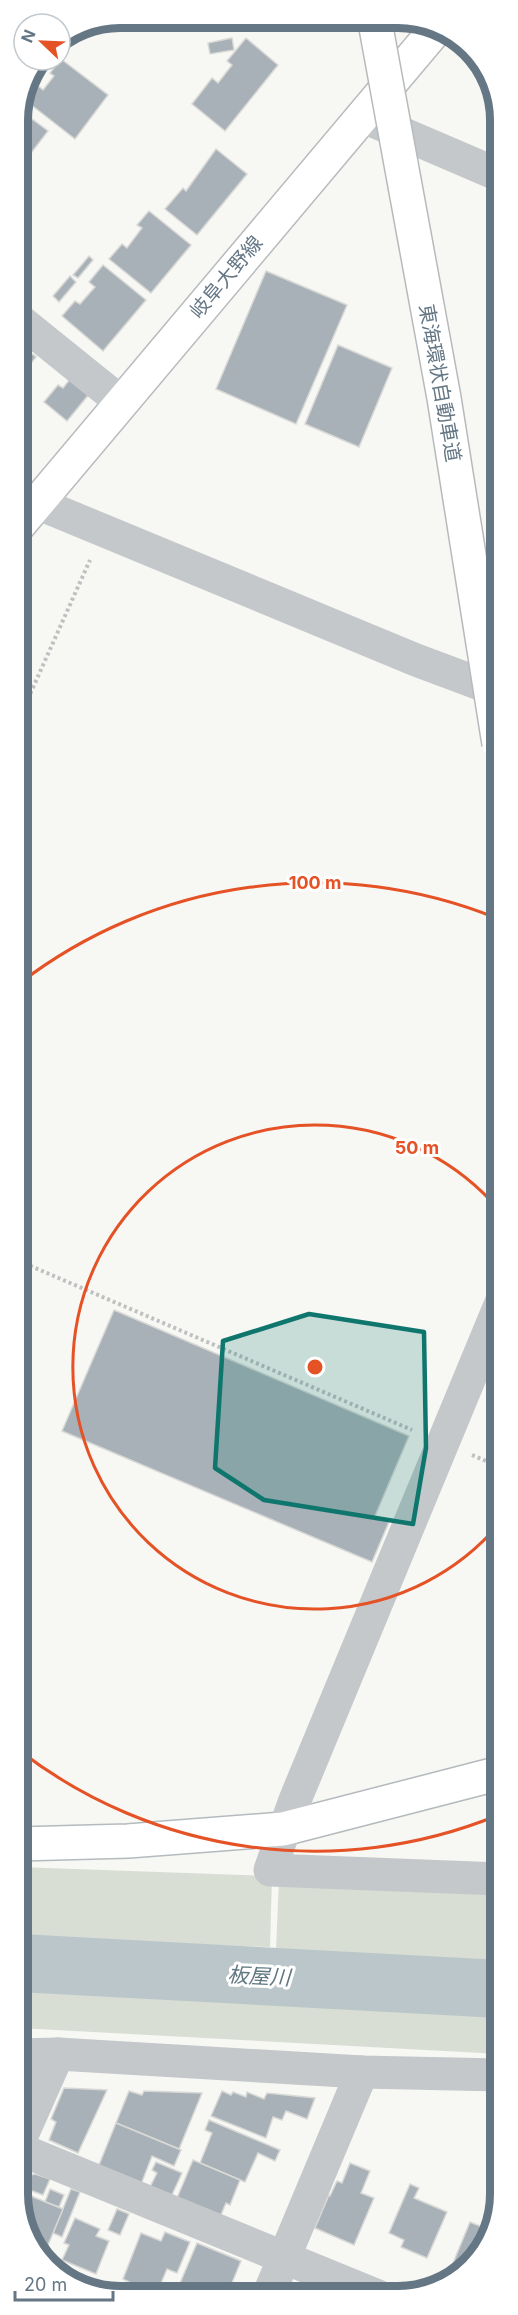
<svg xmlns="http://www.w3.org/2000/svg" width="518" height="2315" font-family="Inter,'Noto Sans JP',sans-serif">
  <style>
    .green { fill: #d8ded4 }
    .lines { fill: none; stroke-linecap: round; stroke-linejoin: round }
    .river { stroke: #bac6c9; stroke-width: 58 }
    .building { fill: #a8b1b7; stroke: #d8d8d6; stroke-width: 1.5 }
    .secondary-casing { stroke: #b4babe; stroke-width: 36 }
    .primary-casing { stroke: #b7bbbf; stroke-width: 36 }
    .path { stroke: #bec0c2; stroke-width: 4; stroke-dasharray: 3 3; stroke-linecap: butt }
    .street { stroke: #c4c8cb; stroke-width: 33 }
    .secondary { stroke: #fff; stroke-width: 33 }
    .primary { stroke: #fff; stroke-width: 33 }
    .highway-bridge-casing { stroke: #b7babd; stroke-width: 36; stroke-linecap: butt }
    .highway-bridge { stroke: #fff; stroke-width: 33 }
    .marked { fill: #0f766e; fill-opacity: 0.2; stroke: #0f766e; stroke-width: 4.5; stroke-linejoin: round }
    .ring { fill: none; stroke: #e45226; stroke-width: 3 }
    .labels { text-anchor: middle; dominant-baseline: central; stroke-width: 6; stroke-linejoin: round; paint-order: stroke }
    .street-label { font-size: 20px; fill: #657785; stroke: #fff }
    .water-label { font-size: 21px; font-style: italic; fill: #617881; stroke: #fff }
    .rim { fill: none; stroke: #657785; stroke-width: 8 }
    .centre { fill: #e45226; stroke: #fff; stroke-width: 3 }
    .ring-label { font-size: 18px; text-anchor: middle; font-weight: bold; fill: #e45226; stroke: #fff; stroke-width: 6; stroke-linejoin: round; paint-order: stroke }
  </style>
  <rect width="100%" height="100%" fill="#f7f7f3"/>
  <g class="green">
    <polygon points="19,1867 272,1876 270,1947 19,1938"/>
    <polygon points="279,1880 500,1887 500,1960 276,1950"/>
    <polygon points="19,1979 500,2003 500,2054 19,2028"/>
  </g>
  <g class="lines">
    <polyline class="river" points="19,1963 500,1989"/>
  </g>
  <g class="building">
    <polygon points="232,38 234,50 210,54 208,43"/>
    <polygon points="246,38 278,65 225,131 192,104 212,78 218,83 232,65 227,61"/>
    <polygon points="61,59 108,95 75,139 25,100 37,85 43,90 54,76 50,73"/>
    <polygon points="43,60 52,60 38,70"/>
    <polygon points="20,110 48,131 18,170 18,114"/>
    <polygon points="216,149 247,174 197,235 165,209 183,188 186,191"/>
    <polygon points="149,211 191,245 151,293 109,259 122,244 127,248 142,228 137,225"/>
    <polygon points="89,256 93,260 78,278 73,275"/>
    <polygon points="103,265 146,300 103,351 62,316 75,301 80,304 95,287 89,282"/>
    <polygon points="266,271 347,305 296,424 216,389"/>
    <polygon points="70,276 76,282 59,302 53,296"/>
    <polygon points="18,343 36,357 18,380"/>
    <polygon points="338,345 392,368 359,447 305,424"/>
    <polygon points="71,378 90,393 67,421 44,402 58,385 63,388"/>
    <polygon points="114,1310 409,1436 375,1516 389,1522 372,1562 62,1431"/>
    <polygon points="64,2088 107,2090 78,2153 49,2140 56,2122 51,2119"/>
    <polygon points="129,2091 142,2095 144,2091 202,2093 179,2149 116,2123"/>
    <polygon points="222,2091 231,2095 233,2092 246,2097 247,2092 264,2099 267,2093 315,2098 307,2119 286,2111 282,2120 273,2117 266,2138 211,2116"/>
    <polygon points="209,2120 280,2150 275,2161 258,2153 245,2182 200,2163 212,2133 205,2130"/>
    <polygon points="116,2123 181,2150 174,2166 152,2156 140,2187 99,2165"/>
    <polygon points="193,2160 240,2180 230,2205 226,2203 220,2217 177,2198"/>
    <polygon points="156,2162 182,2173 171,2197 150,2187 157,2173 152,2170"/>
    <polygon points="350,2163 370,2171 361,2193 374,2198 354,2245 315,2228 329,2195 330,2196 337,2181 342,2183"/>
    <polygon points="35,2174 50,2179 43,2195 19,2186 22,2177"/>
    <polygon points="410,2184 419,2188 414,2198 447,2212 427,2258 401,2247 404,2240 389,2233"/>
    <polygon points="50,2189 64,2195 59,2207 45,2202"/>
    <polygon points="71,2189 80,2192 62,2237 53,2233"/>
    <polygon points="21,2192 63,2209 45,2252 38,2250 19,2207"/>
    <polygon points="117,2209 129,2214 120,2235 108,2230"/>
    <polygon points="75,2218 100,2229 96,2236 109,2241 96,2274 62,2260 69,2245 64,2243"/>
    <polygon points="470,2222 487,2229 470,2267 460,2272 451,2268"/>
    <polygon points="165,2232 190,2242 177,2273 167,2269 156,2295 145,2295 127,2288 129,2282 123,2279 141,2233 161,2241"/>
    <polygon points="197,2243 241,2261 227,2295 175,2295"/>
  </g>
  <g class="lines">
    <g class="secondary-casing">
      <polyline id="secondary" points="19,1844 128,1841 283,1829 500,1773"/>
    </g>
    <g class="primary-casing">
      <polyline id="primary" points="18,526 436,29"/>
    </g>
    <g class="path">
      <polyline points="18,721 90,560"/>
      <polyline points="19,1261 412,1430"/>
      <polyline points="472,1455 500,1467"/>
    </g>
    <g class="street">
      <polyline points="371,120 499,175"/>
      <polyline points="18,319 121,402"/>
      <polyline points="37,503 416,660 499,691"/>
      <polyline points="500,1305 295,1800 270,1870 500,1879"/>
      <polyline points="19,2055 58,2054 362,2072 500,2075"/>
      <polyline points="19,2142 58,2054"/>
      <polyline points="19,2149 378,2296"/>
      <polyline points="268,2296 362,2072"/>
    </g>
    <use href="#secondary" class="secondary"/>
    <use href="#primary" class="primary"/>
    <g class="highway-bridge-casing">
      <polyline id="highway-bridge" points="375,22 444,398 499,744"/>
    </g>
    <use href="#highway-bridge" class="highway-bridge"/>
  </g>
  <path class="marked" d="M309,1314L424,1332L426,1448L413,1524L264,1500L215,1468L223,1341Z"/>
  <g class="ring">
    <path d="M499 1524A242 242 0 1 1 499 1210"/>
    <path d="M496 1816A484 484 0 0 1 20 1751M20 983A484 484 0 0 1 496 918"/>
  </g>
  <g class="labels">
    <g class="street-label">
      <text transform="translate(226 277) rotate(-50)">岐阜大野線</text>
      <text transform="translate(440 383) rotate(80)">東海環状自動車道</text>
    </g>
    <g class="water-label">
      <text transform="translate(259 1976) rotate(3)">板屋川</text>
    </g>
  </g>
  <path d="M0 0H518V2315H0ZM120 28H398A92 92 0 0 1 490 120V2194A92 92 0 0 1 398 2286H120A92 92 0 0 1 28 2194V120A92 92 0 0 1 120 28Z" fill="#fff" fill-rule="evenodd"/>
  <path class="rim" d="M120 28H398A92 92 0 0 1 490 120V2194A92 92 0 0 1 398 2286H120A92 92 0 0 1 28 2194V120A92 92 0 0 1 120 28Z"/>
  <circle cx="315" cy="1367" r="9" class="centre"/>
  <g class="ring-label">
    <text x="315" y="889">100 m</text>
    <text x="417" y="1154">50 m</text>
  </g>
  <g transform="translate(42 42) rotate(293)"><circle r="28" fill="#ffffff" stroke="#c1c9ce" stroke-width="1.5"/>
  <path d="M0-4.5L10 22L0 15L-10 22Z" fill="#e45226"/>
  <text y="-9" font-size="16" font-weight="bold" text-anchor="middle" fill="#657785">N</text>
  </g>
  <path d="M15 2291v9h98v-9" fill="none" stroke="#657785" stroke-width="3"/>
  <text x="24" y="2291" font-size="18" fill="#657785" stroke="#ffffff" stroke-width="4.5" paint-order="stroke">20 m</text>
</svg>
